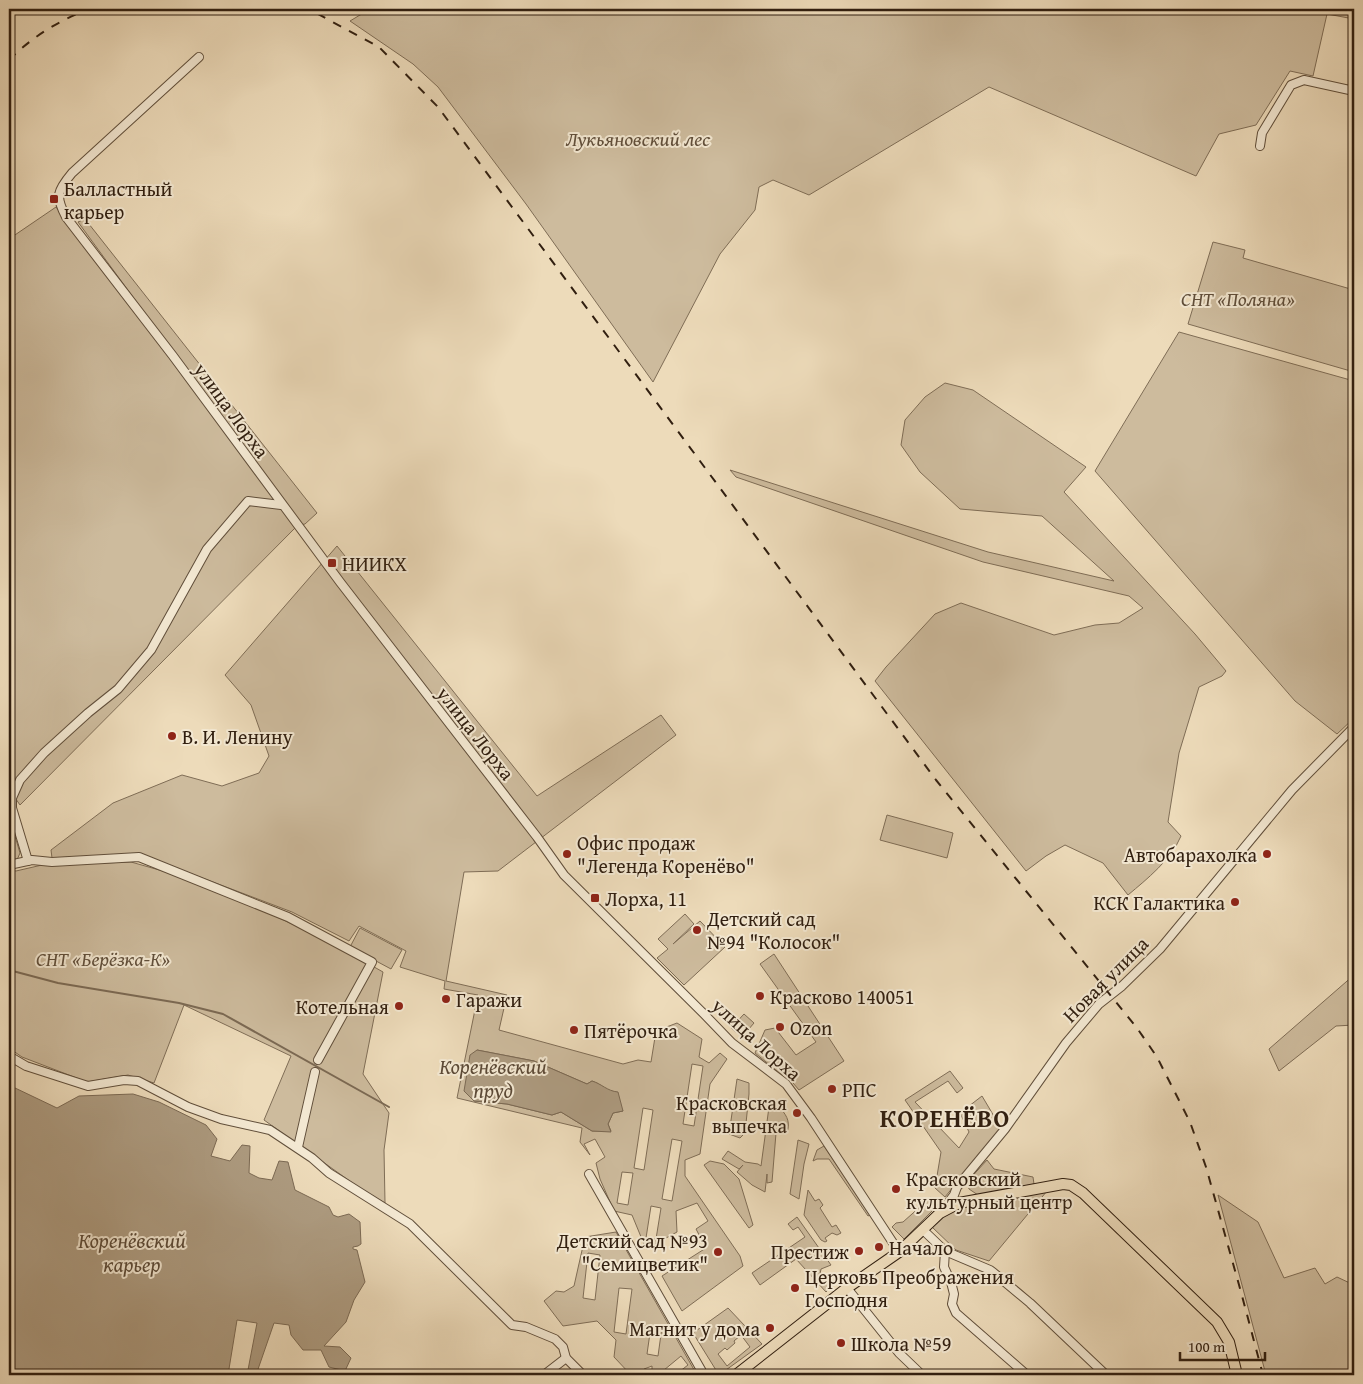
<svg xmlns="http://www.w3.org/2000/svg" width="1363" height="1384" font-family="'Gentium Book Plus',serif">
  <style>
    .green { fill: #cdbb9d; stroke: #7f6d56; fill-rule: evenodd }
    .water { fill: #ad9b80; stroke: #7b6953 }
    .lines { fill: none; stroke-linecap: round; stroke-linejoin: round }
    .stream { stroke: #7b6953; stroke-width: 2 }
    .minor-casing { stroke: #604e3a; stroke-width: 10 }
    .major-casing { stroke: #311f10; stroke-width: 12 }
    .minor { stroke: #f3e8d2; stroke-width: 8 }
    .major { stroke: #eddbba; stroke-width: 10 }
    .rail { stroke: #311f10; stroke-width: 2; stroke-dasharray: 9 9; stroke-linecap: butt }
    .poi-dot { fill: #8f2418; stroke: #f3e8d2; stroke-width: 2 }
    .labels { text-anchor: middle; dominant-baseline: central; stroke-width: 4; stroke-linejoin: round; paint-order: stroke }
    .park-label { font-size: 20px; font-style: italic; fill: #604e3a; stroke: #f3e8d2 }
    .poi-label { font-size: 20px; fill: #311f10; stroke: #f3e8d2; text-anchor: start }
    .street-label { font-size: 20px; fill: #311f10; stroke: #f3e8d2 }
    .water-label { font-size: 21px; font-style: italic; fill: #5c4a37; stroke: #f3e8d2 }
    .district-label { font-size: 25px; font-weight: bold; letter-spacing: 1px; fill: #311f10; stroke: #f3e8d2 }
  </style>
  <rect width="100%" height="100%" fill="#eddbba"/>
  <filter id="stains"><feTurbulence type="fractalNoise" baseFrequency=".004" numOctaves="4"/><feColorMatrix values="0 0 0 0 .2 0 0 0 0 .09 0 0 0 0 .02 0 0 0 .5 -.17"/></filter>
  <radialGradient id="worn" r=".72"><stop offset=".6" stop-color="#630" stop-opacity="0"/><stop offset="1" stop-color="#630" stop-opacity=".3"/></radialGradient>
  <g class="green">
    <polygon points="370,9 1354,9 1354,19 1327,14 1313,76 1290,71 1256,125 1219,134 1196,176 989,87 809,195 773,180 759,187 755,210 720,254 653,382 526,204 438,87 413,64 350,21"/>
    <polygon points="56,207 296,527 20,805 9,789 9,239"/>
    <polygon points="85,219 317,513 305,524 300,525 78,222"/>
    <polygon points="1213,242 1245,250 1243,258 1354,290 1354,372 1188,324"/>
    <polygon points="1179,332 1354,381 1354,718 1337,734 1295,701 1095,471"/>
    <path d="M945,383L973,390L1086,467L1064,492L1195,634L1226,671L1222,676L1199,687L1179,753L1168,822L1181,836C1171,860 1147,879 1128,895L1103,863L1065,845L1046,856L1026,871L875,681L886,667L935,614L961,603L1054,635L1095,625L1119,623L1143,608L1129,596L983,562L736,477L730,470L988,552L1114,581L1042,516L960,509L920,472L901,445L905,420L925,397Z"/>
    <path d="M337,546L537,796L661,715L676,735L498,871L464,872L446,981L507,995L499,1030L623,1064L638,1060L651,1062L656,1031L677,1023L702,1039L699,1057L709,1063L720,1053L727,1059L710,1084L700,1154L685,1160V1176L740,1256L743,1266L682,1311L662,1276L706,1248L696,1229L708,1221L697,1203L676,1211L677,1232L646,1249L632,1215L614,1211L600,1179L596,1163L605,1157L595,1139L584,1144L590,1155L580,1142L582,1128L457,1098L478,995L444,989L445,981L400,967L406,951L359,926L349,941L292,912L139,854L52,858L51,850L113,803L182,775L222,786L259,773L269,756L251,705L225,675ZM477,1050L534,1061L587,1084L592,1081C607,1086 614,1099 623,1111L613,1113L608,1124L611,1131H592L561,1112L552,1115L507,1104L474,1101ZM692,1064L703,1066L694,1126L683,1124ZM643,1108L653,1110L644,1170L634,1168ZM672,1139L682,1141L672,1201L662,1199ZM622,1172L633,1173L628,1205L617,1203ZM651,1206L661,1208L656,1239L646,1238Z"/>
    <polygon points="887,815 953,833 947,858 880,840"/>
    <polygon points="9,816 20,853 17,860 9,860"/>
    <polygon points="131,862 184,877 235,898 323,938 383,972 363,1074 389,1113 384,1150 385,1203 361,1189 264,1120 291,1056 184,1005 154,1083 128,1075 87,1082 22,1057 9,1048 9,870 16,871 42,865"/>
    <polygon points="685,914 694,924 673,944 700,921 725,947 684,985 657,958 668,949 658,939"/>
    <polygon points="360,928 402,950 391,969 350,947"/>
    <polygon points="774,954 844,1061 799,1090 793,1083 793,1078 788,1073 782,1075 755,1053 765,1030 775,1028 796,1055 816,1042 760,964"/>
    <polygon points="1354,975 1354,1025 1336,1026 1279,1071 1269,1049"/>
    <polygon points="744,1014 754,1023 742,1037 731,1028"/>
    <polygon points="950,1071 963,1088 957,1093 948,1081 915,1102 959,1148 969,1132 960,1113 982,1096 1001,1128 945,1197 935,1188 941,1152 905,1100"/>
    <polygon points="737,1079 749,1083 749,1094 745,1133 740,1138 729,1134"/>
    <path d="M769,1107L781,1109C788,1117 790,1123 787,1133H776L772,1182L767,1183V1174L765,1192L752,1185L737,1172L743,1165L739,1169L722,1159L728,1151L745,1162L758,1164L761,1166Z"/>
    <polygon points="798,1140 809,1144 804,1164 799,1199 790,1194"/>
    <polygon points="824,1146 870,1215 868,1216 829,1159 817,1159 813,1161 817,1150"/>
    <polygon points="987,1160 994,1169 1033,1177 1034,1184 978,1195 969,1189 967,1182"/>
    <polygon points="710,1161 724,1164 739,1179 753,1225 749,1228 704,1165"/>
    <polygon points="808,1190 815,1201 819,1199 823,1205 820,1208 832,1227 836,1225 841,1233 837,1235 832,1233 825,1238 827,1241 825,1242 821,1240 804,1215"/>
    <polygon points="1047,1191 989,1261 956,1250 932,1227 940,1218 962,1206"/>
    <polygon points="1218,1195 1258,1222 1284,1278 1315,1268 1325,1284 1337,1277 1354,1285 1354,1375 1266,1375"/>
    <polygon points="931,1197 938,1205 904,1239 892,1227 896,1223 903,1222"/>
    <polygon points="797,1217 831,1265 821,1269 820,1274 831,1287 826,1292 796,1259 760,1285 752,1273 805,1237 798,1227 793,1230 788,1224"/>
    <path d="M616,1232L697,1375H675L688,1365L681,1356L658,1375H652V1366L644,1369L643,1375H631L614,1357L616,1340L597,1321L563,1326L544,1301L556,1291L564,1292L574,1286L585,1237ZM588,1253L600,1255L595,1300L583,1298ZM619,1288L632,1289L626,1334L614,1332ZM651,1326L662,1327L658,1356L647,1354Z"/>
    <path d="M728,1308L762,1344L719,1375L693,1333ZM741,1335L750,1347L727,1366L718,1354L725,1348L727,1350L735,1343L734,1341Z"/>
  </g>
  <g class="water">
    <path d="M477,1050L534,1061L587,1084L592,1081C602,1084 607,1091 618,1092L623,1111L613,1113L608,1124L611,1132L592,1131L561,1112L552,1115L507,1104L474,1101L464,1091L470,1055Z"/>
    <polygon points="9,1083 13,1087 57,1108 79,1096 133,1094 159,1102 206,1125 217,1139 211,1156 230,1161 242,1145 250,1146 249,1173 259,1178 272,1180 279,1161 288,1162 295,1190 329,1207 333,1215 338,1217 349,1214 360,1222 361,1244 358,1246 353,1247 353,1249 357,1250 365,1282 354,1300 346,1322 324,1346 340,1347 351,1358 345,1371 329,1367 321,1350 303,1350 291,1335 289,1325 274,1323 256,1375 247,1375 257,1323 237,1320 228,1375 9,1375"/>
  </g>
  <g class="lines">
    <polyline class="stream" points="9,970 58,983 179,1003 223,1014 389,1107"/>
    <g class="minor-casing">
      <g id="minor">
        <path d="M199,57L72,173C57,191 55,196 66,217L173,356L340,582L537,837L564,875L704,1014L732,1043L786,1084L811,1118L899,1252"/>
        <polyline points="1260,146 1262,133 1291,85 1304,80 1354,91"/>
        <polyline points="28,861 12,808 12,798 20,780 44,753 88,713 118,689 151,650 207,549 248,501 281,505"/>
        <polyline points="9,865 32,860 52,862 139,857 288,917 372,962 318,1060"/>
        <polyline points="9,1056 26,1066 88,1086 124,1080 138,1081 188,1107 221,1119 270,1130 312,1158 329,1173 410,1224 512,1325 526,1327 555,1339 563,1347 566,1358 583,1375"/>
        <polyline points="298,1147 315,1072"/>
        <polyline points="589,1174 704,1375"/>
        <polyline points="942,1211 954,1195 957,1187 1005,1129 1066,1043 1099,1004 1122,986 1160,949 1292,790 1354,727"/>
        <polyline points="923,1230 945,1251 990,1270 994,1273 1030,1303 1106,1375"/>
        <polyline points="945,1251 944,1267 951,1282 954,1294 952,1304 956,1313 1027,1375"/>
        <polyline points="847,1288 899,1353 922,1375"/>
        <polyline points="544,1375 566,1358"/>
      </g>
    </g>
    <g class="major-casing">
      <polyline id="major" points="736,1375 847,1288 899,1252 940,1213 959,1203 1063,1184 1071,1185 1083,1193 1217,1322 1229,1342 1237,1375"/>
    </g>
    <use href="#minor" class="minor"/>
    <use href="#major" class="major"/>
    <g class="rail">
      <polyline points="300,9 316,13 379,47 438,107 936,780 1137,1028 1157,1057 1190,1122 1206,1167 1241,1292 1263,1375"/>
      <path d="M9,60C32,37 59,20 90,9"/>
    </g>
  </g>
  <g class="poi-dot">
    <rect x="49" y="194" width="10" height="10" rx="2.5"/>
    <rect x="327" y="558" width="10" height="10" rx="2.5"/>
    <circle cx="172" cy="736" r="5"/>
    <circle cx="567" cy="854" r="5"/>
    <circle cx="1267" cy="854" r="5"/>
    <rect x="590" y="893" width="10" height="10" rx="2.5"/>
    <circle cx="1235" cy="902" r="5"/>
    <circle cx="697" cy="930" r="5"/>
    <circle cx="760" cy="996" r="5"/>
    <circle cx="446" cy="999" r="5"/>
    <circle cx="399" cy="1006" r="5"/>
    <circle cx="780" cy="1027" r="5"/>
    <circle cx="574" cy="1030" r="5"/>
    <circle cx="832" cy="1089" r="5"/>
    <circle cx="797" cy="1113" r="5"/>
    <circle cx="896" cy="1189" r="5"/>
    <circle cx="879" cy="1247" r="5"/>
    <circle cx="859" cy="1251" r="5"/>
    <circle cx="718" cy="1252" r="5"/>
    <circle cx="795" cy="1288" r="5"/>
    <circle cx="770" cy="1328" r="5"/>
    <circle cx="841" cy="1343" r="5"/>
  </g>
  <g class="labels">
    <g class="park-label">
      <text x="638" y="138">Лукьяновский лес</text>
      <text x="1238" y="298">СНТ «Поляна»</text>
      <text x="103" y="958">СНТ «Берёзка-К»</text>
    </g>
    <g class="poi-label">
      <text x="64" y="188">Балластный<tspan x="64" dy="23">карьер</tspan></text>
      <text x="342" y="563">НИИКХ</text>
      <text x="182" y="736">В. И. Ленину</text>
      <text x="577" y="842">Офис продаж<tspan x="577" dy="23">"Легенда Коренёво"</tspan></text>
      <text x="1257" y="854" text-anchor="end">Автобарахолка</text>
      <text x="605" y="898">Лорха, 11</text>
      <text x="1225" y="902" text-anchor="end">КСК Галактика</text>
      <text x="707" y="918">Детский сад<tspan x="707" dy="23">№94 "Колосок"</tspan></text>
      <text x="770" y="996">Красково 140051</text>
      <text x="456" y="999">Гаражи</text>
      <text x="389" y="1006" text-anchor="end">Котельная</text>
      <text x="790" y="1027">Ozon</text>
      <text x="584" y="1030">Пятёрочка</text>
      <text x="842" y="1089">РПС</text>
      <text x="787" y="1102" text-anchor="end">Красковская<tspan x="787" dy="23">выпечка</tspan></text>
      <text x="906" y="1178">Красковский<tspan x="906" dy="23">культурный центр</tspan></text>
      <text x="708" y="1240" text-anchor="end">Детский сад №93<tspan x="708" dy="23">"Семицветик"</tspan></text>
      <text x="889" y="1247">Начало</text>
      <text x="849" y="1251" text-anchor="end">Престиж</text>
      <text x="805" y="1276">Церковь Преображения<tspan x="805" dy="23">Господня</tspan></text>
      <text x="760" y="1328" text-anchor="end">Магнит у дома</text>
      <text x="851" y="1343">Школа №59</text>
    </g>
    <g class="street-label">
      <text transform="translate(232 410) rotate(54)">улица Лорха</text>
      <text transform="translate(476 733) rotate(52)">улица Лорха</text>
      <text transform="translate(1105 979) rotate(-45)">Новая улица</text>
      <text transform="translate(757 1039) rotate(42)">улица Лорха</text>
    </g>
    <g class="water-label">
      <text x="493" y="1066">Коренёвский<tspan x="493" dy="24">пруд</tspan></text>
      <text x="132" y="1240">Коренёвский<tspan x="132" dy="24">карьер</tspan></text>
    </g>
    <g class="district-label">
      <text x="945" y="1118">КОРЕНЁВО</text>
    </g>
  </g>
  <rect width="1363" height="1384" fill="none" stroke="#eddbba" stroke-width="30"/>
  <rect x="10" y="10" width="1343" height="1364" fill="none" stroke="#311f10" stroke-width="2.5"/>
  <rect x="15" y="15" width="1333" height="1354" fill="none" stroke="#311f10"/>
  <path d="M1180 1352v8h85v-8" fill="none" stroke="#311f10" stroke-width="2.5"/>
  <text x="1188" y="1352" font-size="15" fill="#311f10" stroke="#f3e8d2" stroke-width="4" paint-order="stroke">100 m</text>
  <rect width="100%" height="100%" filter="url(#stains)"/>
  <rect width="100%" height="100%" fill="url(#worn)"/>
</svg>
